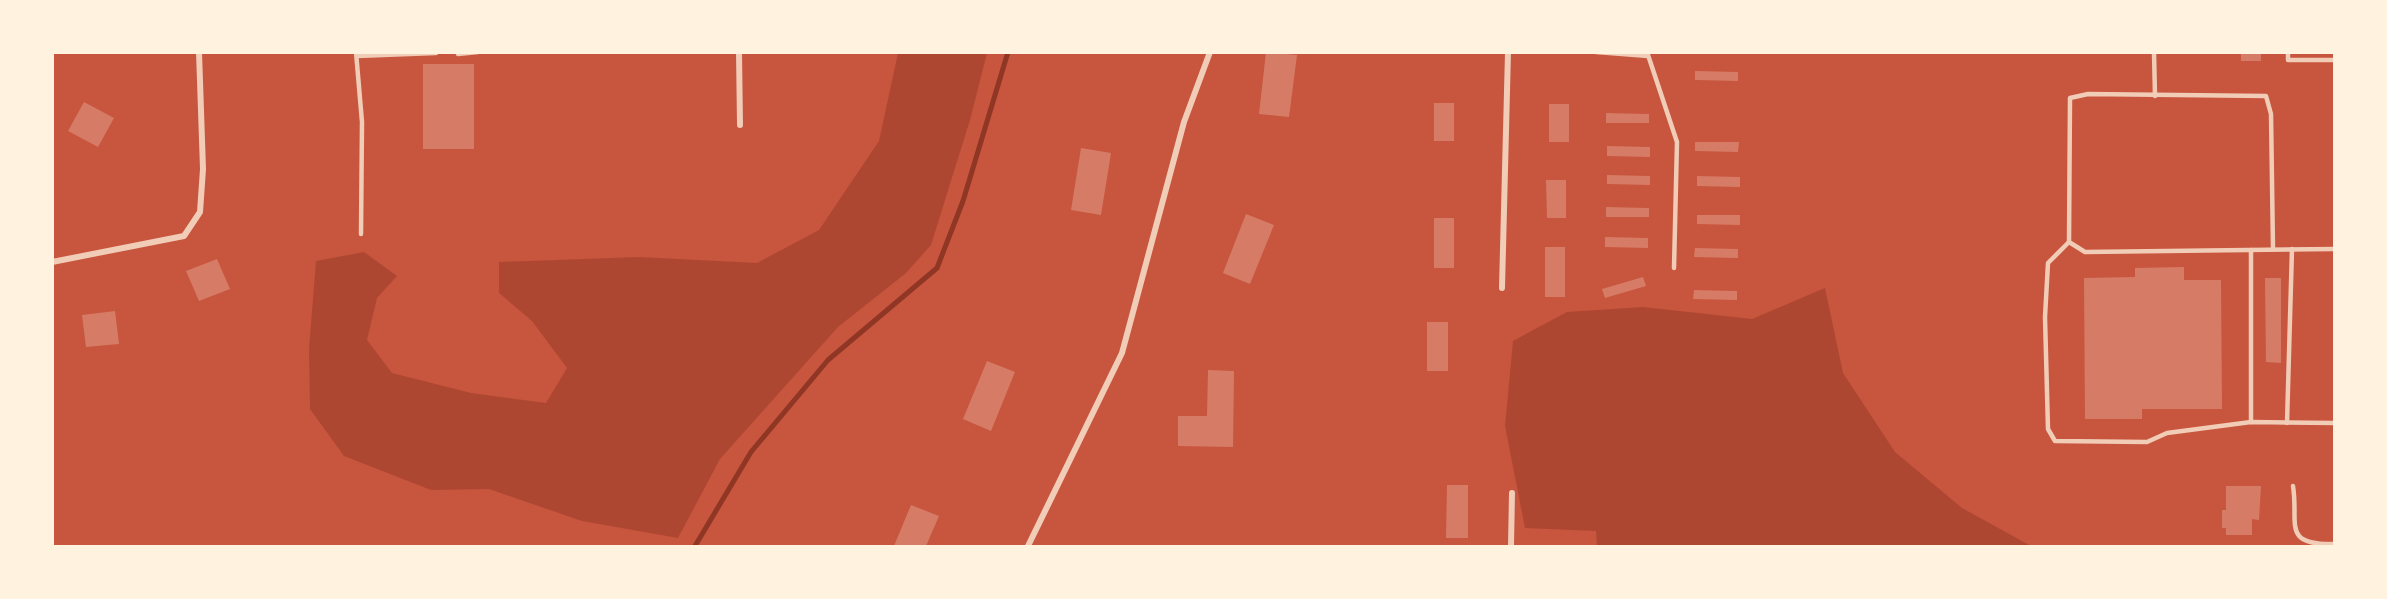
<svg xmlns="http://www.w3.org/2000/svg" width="2387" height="599" font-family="'Open Sans',sans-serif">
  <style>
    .green { fill: #ae4732 }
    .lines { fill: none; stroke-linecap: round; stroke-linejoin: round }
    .stream { stroke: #8f3625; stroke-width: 5 }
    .building { fill: #d67c66 }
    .service { stroke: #f1ccb7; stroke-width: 4.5 }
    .minor { stroke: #f1ccb7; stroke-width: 6 }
  </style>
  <rect width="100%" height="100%" fill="#c8553d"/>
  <g class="green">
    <polygon points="898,53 987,53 970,120 931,245 906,273 838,327 720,459 678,538 582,521 489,489 431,490 344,456 310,409 309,349 316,261 364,252 397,276 377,298 367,340 392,373 471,393 546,403 567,368 532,321 499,293 499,262 639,257 757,263 819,230 879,141"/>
    <polygon points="1825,288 1843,373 1895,452 1962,508 2031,546 1597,546 1596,531 1525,528 1505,426 1513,341 1567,312 1643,307 1752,319"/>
  </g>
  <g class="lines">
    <polyline class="stream" points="695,546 751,452 828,360 937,268 963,201 1008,52"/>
  </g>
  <g class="building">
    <polygon points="1266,52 1297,55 1289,117 1259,114"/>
    <rect x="2241" y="52" width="20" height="9"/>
    <rect x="423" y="64" width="51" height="85"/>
    <polygon points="1695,71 1738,72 1738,81 1695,80"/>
    <polygon points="84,102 114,118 98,147 68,131"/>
    <rect x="1434" y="103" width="20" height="38"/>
    <rect x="1549" y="104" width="20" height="38"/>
    <polygon points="1606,113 1649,114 1649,123 1606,123"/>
    <polygon points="1695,142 1739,142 1738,152 1695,151"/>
    <polygon points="1607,146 1650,147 1650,157 1607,156"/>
    <polygon points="1081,148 1111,153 1101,215 1071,210"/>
    <polygon points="1607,175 1650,176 1650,185 1607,184"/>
    <polygon points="1697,176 1740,177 1740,187 1697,186"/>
    <polygon points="1546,180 1566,180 1566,218 1547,218"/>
    <polygon points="1606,207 1649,208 1649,217 1606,217"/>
    <polygon points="1246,214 1274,225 1250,284 1223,273"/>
    <polygon points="1697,215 1740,215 1740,225 1697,224"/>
    <rect x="1434" y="218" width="20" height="50"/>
    <polygon points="1605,237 1648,238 1648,248 1605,247"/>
    <rect x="1545" y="247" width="20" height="50"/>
    <polygon points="1695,248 1738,249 1738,258 1694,257"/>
    <polygon points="217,259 230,289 199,301 186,271"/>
    <polygon points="2184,267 2184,280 2221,280 2222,409 2142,409 2142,419 2085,419 2084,278 2135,277 2135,268"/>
    <polygon points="1643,277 1646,286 1605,298 1602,289"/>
    <polygon points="2265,278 2281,278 2281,363 2266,362"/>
    <polygon points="1694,290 1737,291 1737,300 1693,299"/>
    <polygon points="115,311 119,344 86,347 82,315"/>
    <rect x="1427" y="322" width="21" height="49"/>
    <polygon points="987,361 1015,372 991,431 963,419"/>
    <polygon points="1208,370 1234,371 1233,447 1178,446 1178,416 1207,416"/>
    <polygon points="1447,485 1468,485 1468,538 1446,538"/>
    <polygon points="2226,486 2261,486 2259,520 2252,519 2252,535 2226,535 2226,528 2222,528 2222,510 2226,510"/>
    <polygon points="911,505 939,516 926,546 894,546"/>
  </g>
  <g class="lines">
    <g class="service">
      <polyline points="356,52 362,122 361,234"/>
      <polyline points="1596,52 1648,56"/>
      <polyline points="1647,52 1677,142 1674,268"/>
      <polyline points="2154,52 2155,96"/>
      <polyline points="2288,52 2288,60 2334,60"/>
      <polyline points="458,54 478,52"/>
      <polyline points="357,56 436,53"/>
      <polyline points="2069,242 2048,263 2045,317 2048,429 2055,441 2147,442 2167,433 2251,422 2334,423"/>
      <polyline points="2273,249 2271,114 2266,96 2088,94 2070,98 2069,242 2085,252 2334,249"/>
      <polyline points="2251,250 2251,422"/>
      <polyline points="2287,423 2292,249"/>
      <path d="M2293,486C2299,524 2281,545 2334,544"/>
    </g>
    <g class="minor">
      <polyline points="739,52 740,125"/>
      <polyline points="52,262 184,236 200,212 203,169 199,52"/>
      <polyline points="1502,288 1508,52"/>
      <polyline points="1028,546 1122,353 1184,122 1210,52"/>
      <polyline points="1511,546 1512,493"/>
    </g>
  </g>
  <rect width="2387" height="599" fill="none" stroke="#fff3e0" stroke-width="108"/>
</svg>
